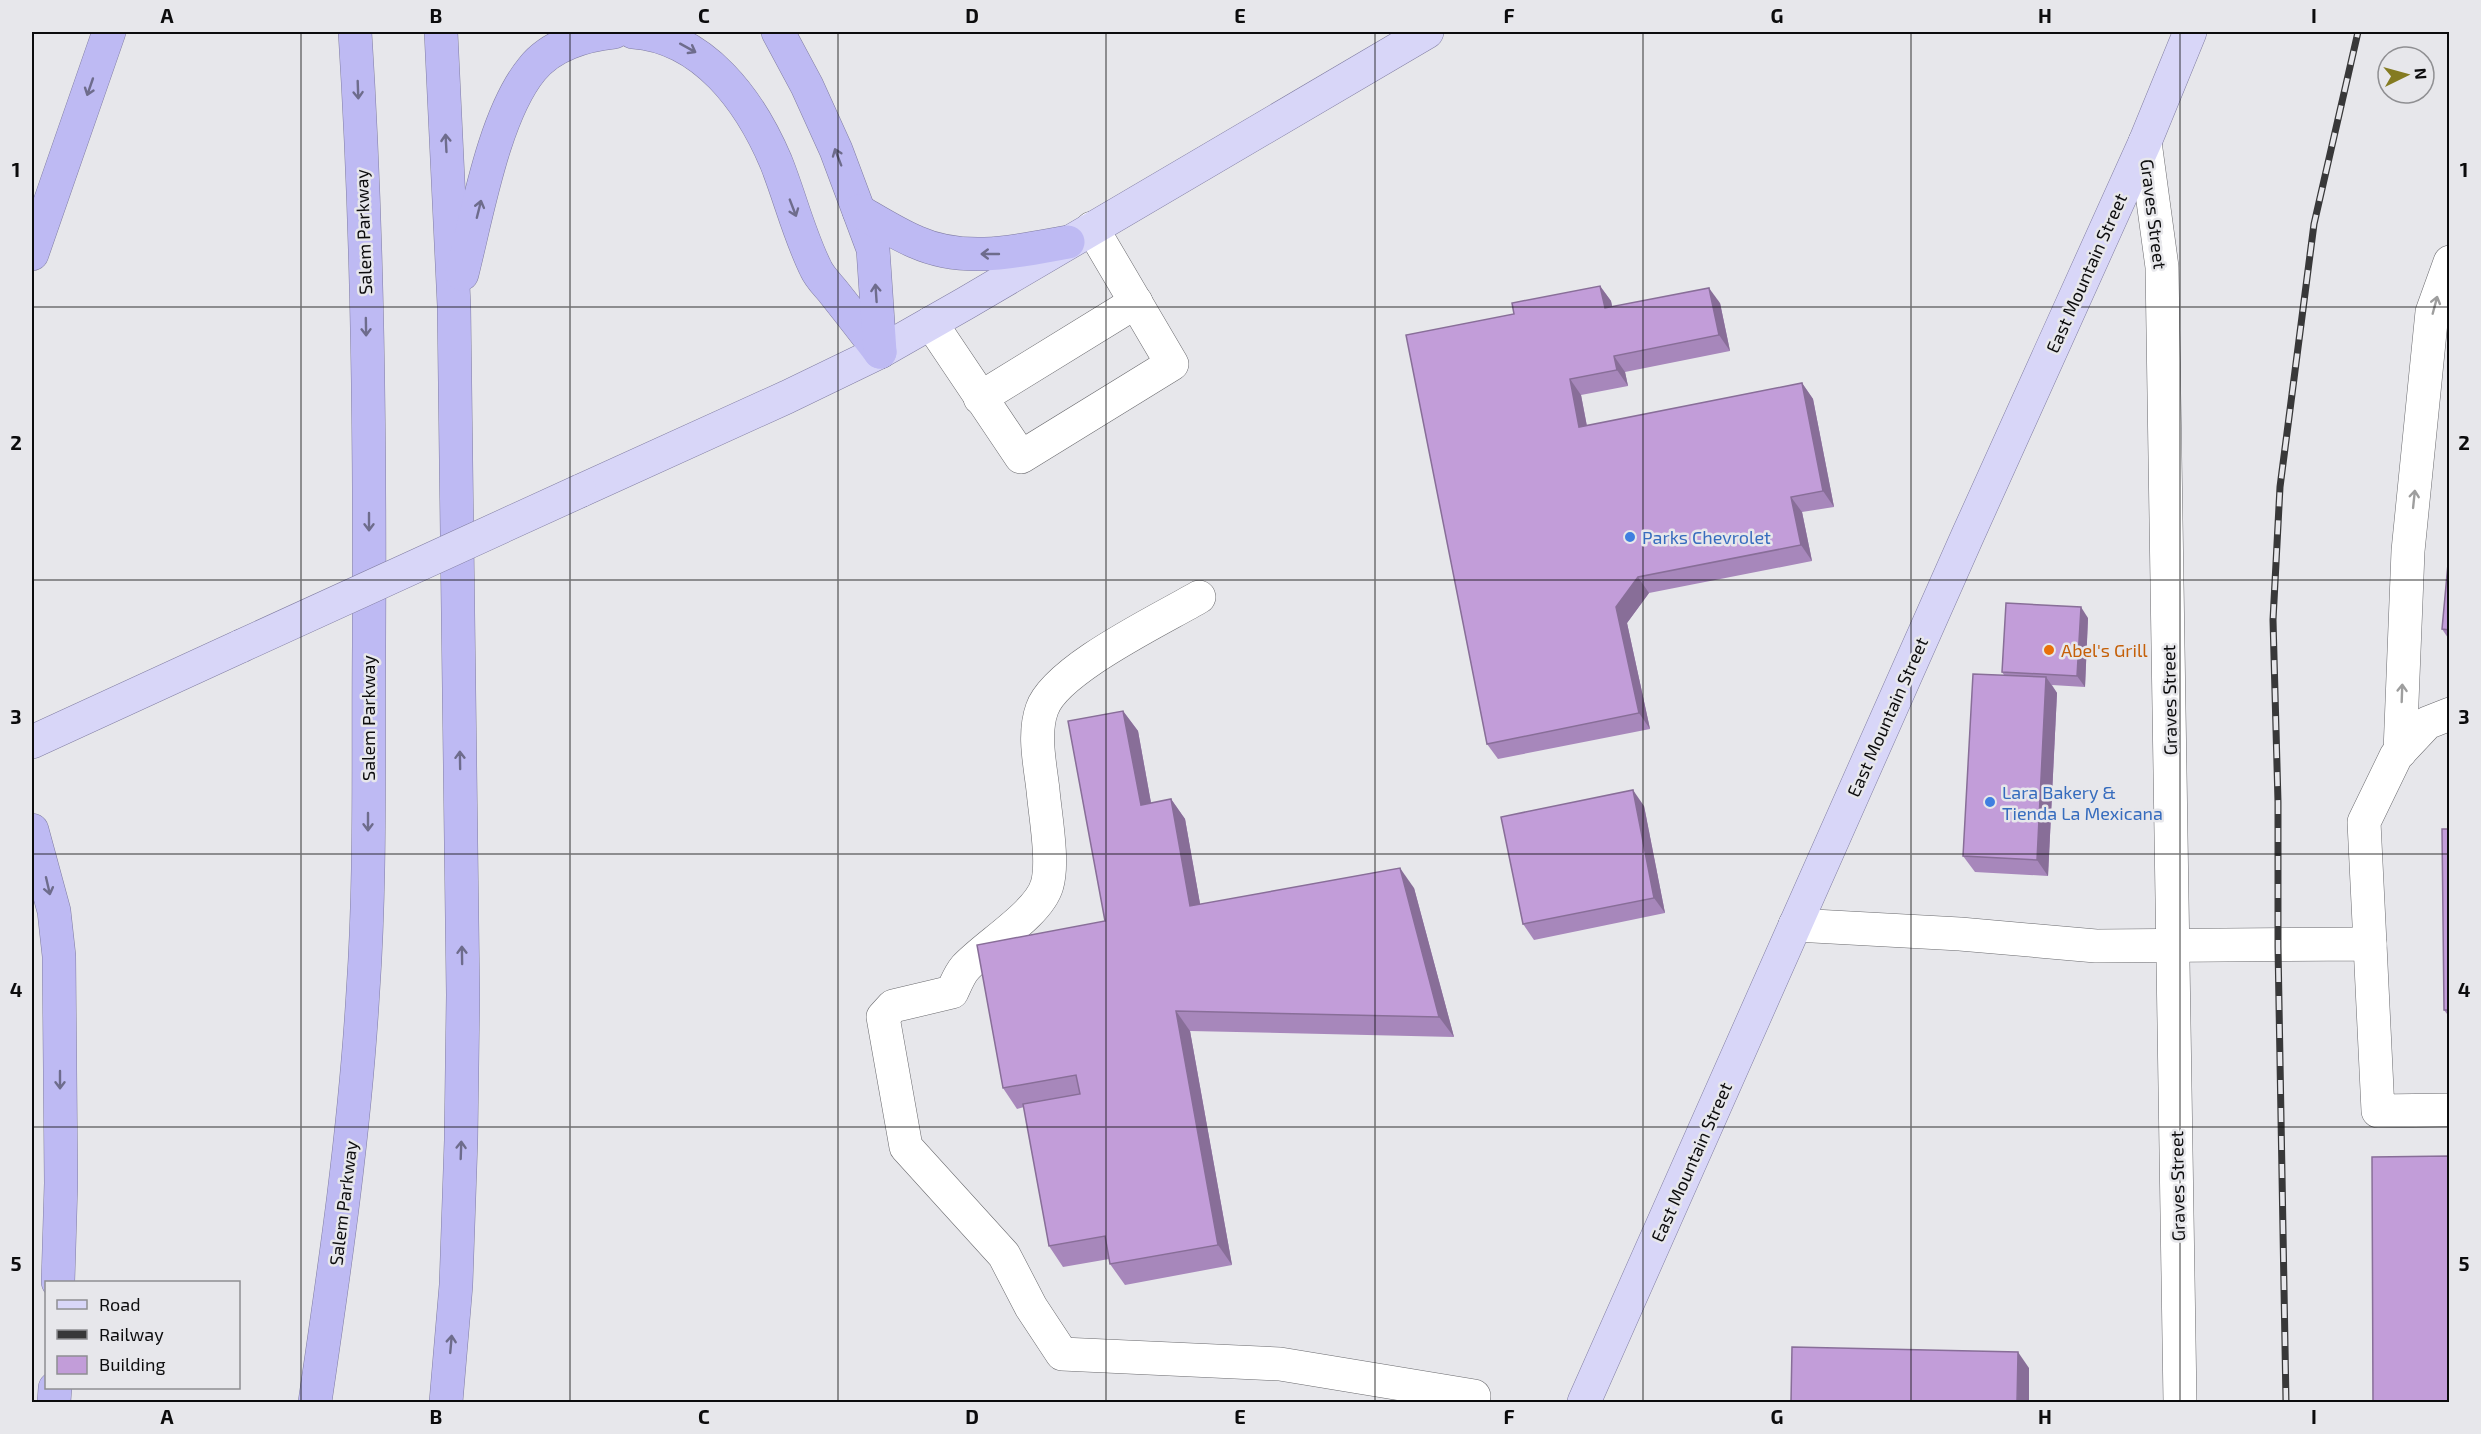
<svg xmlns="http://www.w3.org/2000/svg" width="2481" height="1434" font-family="'Exo 2',sans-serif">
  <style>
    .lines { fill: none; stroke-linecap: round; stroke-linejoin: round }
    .minor-casing { stroke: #6a6a6e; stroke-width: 34 }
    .major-casing { stroke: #807da2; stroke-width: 34 }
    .highway-casing { stroke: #807da2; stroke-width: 34 }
    .minor { stroke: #fff; stroke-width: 33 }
    .major { stroke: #d8d6f8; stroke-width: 33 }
    .highway { stroke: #bebaf3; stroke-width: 33 }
    .rail-casing { stroke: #383839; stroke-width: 7 }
    .rail { stroke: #e7e7eb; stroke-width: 4.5; stroke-dasharray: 14; stroke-linecap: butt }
    .major-bridge-casing { stroke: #807da2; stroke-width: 34; stroke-linecap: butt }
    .major-bridge { stroke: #d8d6f8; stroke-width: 33 }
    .wall { fill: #a787bb }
    .shaded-wall { fill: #886e98 }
    .building { fill: #c29dd9; stroke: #886e98; stroke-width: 1.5 }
    .oneway { stroke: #6e6c8c }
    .oneway2 { stroke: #9e9e9e }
    .grid { fill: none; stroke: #0c0c0d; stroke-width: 1.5; stroke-opacity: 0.55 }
    .shop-dot { fill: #3f7fe0; stroke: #e7e7eb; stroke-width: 2 }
    .food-dot { fill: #e8710a; stroke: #e7e7eb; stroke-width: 2 }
    .labels { text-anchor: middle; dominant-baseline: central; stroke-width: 5; stroke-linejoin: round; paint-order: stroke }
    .street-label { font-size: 18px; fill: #0c0c0d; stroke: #e7e7eb }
    .shop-label { font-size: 18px; fill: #366cbe; stroke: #e7e7eb; text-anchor: start }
    .food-label { font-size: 18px; fill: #c56008; stroke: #e7e7eb; text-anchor: start }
    .neatline { fill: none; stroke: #0c0c0d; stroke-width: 2 }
    .grid-label { font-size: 20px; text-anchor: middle; font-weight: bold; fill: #0c0c0d }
  </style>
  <rect width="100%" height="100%" fill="#e7e7eb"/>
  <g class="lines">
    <g class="minor-casing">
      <g id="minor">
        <polyline points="2145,142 2162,267 2180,1402"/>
        <polyline points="931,323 1021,457 1172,364 1092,228"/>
        <polyline points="980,398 1136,302"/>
        <path d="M1199,597C1162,619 1056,669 1042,709C1033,734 1040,764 1043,790C1045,814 1054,862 1047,885C1039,914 986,945 965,968C959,975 956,984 952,992L893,1006L883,1017L906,1147L1004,1255L1031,1307L1062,1354L1280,1364L1474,1396"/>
        <polyline points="2400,752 2408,551 2432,312 2450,262"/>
        <polyline points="1795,925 1960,934 2096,946 2370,944 2378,1111 2450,1110"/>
        <polyline points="2370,944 2364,822 2396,756 2427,723 2450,714"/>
      </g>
    </g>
    <g class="major-casing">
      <g id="major">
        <polyline points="580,491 787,397 880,352 966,303 1427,32"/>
        <polyline points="32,742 241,646"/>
        <polyline points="1584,1402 1967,537 2145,142 2190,32"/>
      </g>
    </g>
    <g class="highway-casing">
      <g id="highway">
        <polyline points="441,32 454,306 463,995 461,1140 456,1285 446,1402"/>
        <path d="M633,32C704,37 750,101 776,162C790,197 799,235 816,269C820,278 829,286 835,294C850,313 865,332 880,352"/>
        <polyline points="778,32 807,86 836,150 873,249 880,352"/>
        <path d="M859,211C878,222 897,234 916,242C965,264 1018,251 1068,242"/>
        <polyline points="32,254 109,32"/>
        <path d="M462,274C477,215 494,115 532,69C551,45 585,35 614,32"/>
        <polyline points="32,830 54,911 59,956 61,1183 58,1282"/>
        <polyline points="54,1402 55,1388"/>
        <path d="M315,1402C335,1266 355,1129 363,991C371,876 368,761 369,646C370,441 368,236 355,32"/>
      </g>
    </g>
    <use href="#minor" class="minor"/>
    <use href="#major" class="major"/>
    <use href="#highway" class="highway"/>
    <g class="rail-casing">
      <polyline id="rail" points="2286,1402 2278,947 2278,802 2273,620 2280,487 2314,224 2358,32"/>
    </g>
    <use href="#rail" class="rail"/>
    <g class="major-bridge-casing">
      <polyline id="major-bridge" points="241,646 580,491"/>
    </g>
    <use href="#major-bridge" class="major-bridge"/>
  </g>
  <g class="wall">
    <polygon points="1600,286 1611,301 1612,307 1720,303 1730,351 1625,372 1628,386 1581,395 1587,426 1802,383 1813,399 1834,507 1802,512 1812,561 1649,593 1627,623 1650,729 1498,759 1487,744 1514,314"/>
    <polygon points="2450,542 2450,641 2442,629"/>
    <polygon points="2088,618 2085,687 2052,685 2057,693 2048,876 1975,872 1963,856 2004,675 2002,672"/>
    <polygon points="1123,711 1138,731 1151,803 1171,799 1185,819 1200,904 1414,888 1454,1037 1190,1031 1232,1265 1125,1285 1110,1264 1109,1259 1063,1267 1049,1246 1024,1107 1017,1109 1003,1088 1105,921"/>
    <polygon points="1644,806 1665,913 1534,940 1523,924"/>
    <polygon points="2450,829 2450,1018 2444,1010"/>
  </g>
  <g class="shaded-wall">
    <polygon points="1600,286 1611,301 1616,324 1605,308"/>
    <polygon points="1709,288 1720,303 1730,351 1719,335"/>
    <polygon points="1614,356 1625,372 1628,386 1617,370"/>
    <polygon points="1570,379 1581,395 1590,443 1579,427"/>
    <polygon points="1802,383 1813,399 1834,507 1823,491"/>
    <polygon points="1791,497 1802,512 1812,561 1801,545"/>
    <polygon points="1638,577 1649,593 1627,623 1650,729 1639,713 1616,607"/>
    <polygon points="2081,607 2088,618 2085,687 2077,676"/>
    <polygon points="2046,677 2057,693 2048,876 2037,860"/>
    <polygon points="1123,711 1138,731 1155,825 1141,805"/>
    <polygon points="1633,790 1644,806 1665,913 1654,898"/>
    <polygon points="1171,799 1185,819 1204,926 1190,906"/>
    <polygon points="1400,868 1414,888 1454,1037 1439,1017"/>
    <polygon points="1176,1011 1190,1031 1232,1265 1218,1245"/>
    <polygon points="2018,1352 2029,1368 2029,1402 2017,1402"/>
  </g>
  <g class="building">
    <polygon points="1600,286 1605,308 1709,288 1719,335 1614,356 1617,370 1570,379 1579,427 1802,383 1823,491 1791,497 1801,545 1638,577 1616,607 1639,713 1487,744 1406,335 1514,314 1512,303"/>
    <polygon points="2450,542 2450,630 2442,629"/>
    <polygon points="2006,603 2081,607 2077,676 2002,672"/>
    <polygon points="1973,674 2046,677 2037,860 1963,856"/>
    <polygon points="1123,711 1141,805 1171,799 1190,906 1400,868 1439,1017 1176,1011 1218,1245 1110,1264 1105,1236 1049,1246 1023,1104 1080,1094 1076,1075 1003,1088 977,945 1105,921 1068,721"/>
    <polygon points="1633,790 1654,898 1523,924 1501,817"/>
    <polygon points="2442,829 2450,829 2450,1010 2444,1010"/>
    <polygon points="2450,1156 2450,1402 2373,1402 2372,1157"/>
    <polygon points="1792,1347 2018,1352 2017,1402 1791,1402"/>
  </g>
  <defs><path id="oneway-shaft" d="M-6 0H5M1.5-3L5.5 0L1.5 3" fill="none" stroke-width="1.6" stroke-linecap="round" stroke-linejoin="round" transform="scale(1.5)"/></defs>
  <g class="oneway">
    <use href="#oneway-shaft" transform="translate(688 48) rotate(29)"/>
    <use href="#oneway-shaft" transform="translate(90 87) rotate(109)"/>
    <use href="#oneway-shaft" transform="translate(358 90) rotate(88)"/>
    <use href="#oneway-shaft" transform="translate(446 143) rotate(-93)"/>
    <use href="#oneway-shaft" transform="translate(838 157) rotate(-111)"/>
    <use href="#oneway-shaft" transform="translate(793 208) rotate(69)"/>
    <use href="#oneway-shaft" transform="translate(479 209) rotate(-76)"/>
    <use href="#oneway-shaft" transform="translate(990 254) rotate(180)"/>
    <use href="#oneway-shaft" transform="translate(876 293) rotate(-94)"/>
    <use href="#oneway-shaft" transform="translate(366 327) rotate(89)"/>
    <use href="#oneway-shaft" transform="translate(369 522) rotate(90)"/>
    <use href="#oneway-shaft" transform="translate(460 760) rotate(-91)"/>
    <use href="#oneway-shaft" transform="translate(368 822) rotate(90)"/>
    <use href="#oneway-shaft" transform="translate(48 886) rotate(77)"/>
    <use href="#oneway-shaft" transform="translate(462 955) rotate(-91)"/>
    <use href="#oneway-shaft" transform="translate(60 1080) rotate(90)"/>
    <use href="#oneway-shaft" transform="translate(461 1150) rotate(-88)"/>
    <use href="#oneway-shaft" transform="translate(451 1344) rotate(-85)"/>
  </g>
  <g class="oneway2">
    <use href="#oneway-shaft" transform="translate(2435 305) rotate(-75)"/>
    <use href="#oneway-shaft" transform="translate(2414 499) rotate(-84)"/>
    <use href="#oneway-shaft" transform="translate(2402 693) rotate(-88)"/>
  </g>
  <path class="grid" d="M301,32V1402M570,32V1402M838,32V1402M1106,32V1402M1375,32V1402M1643,32V1402M1911,32V1402M2180,32V1402M32,307H2450M32,580H2450M32,854H2450M32,1127H2450"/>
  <g class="shop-dot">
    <circle cx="1630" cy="537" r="6"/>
    <circle cx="1990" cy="802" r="6"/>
  </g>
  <circle class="food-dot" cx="2049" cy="650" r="6"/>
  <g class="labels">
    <g class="street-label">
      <text transform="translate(2154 214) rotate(83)">Graves Street</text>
      <text transform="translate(363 232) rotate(-92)">Salem Parkway</text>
      <text transform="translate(2086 273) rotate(-66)">East Mountain Street</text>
      <text transform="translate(2169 700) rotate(-91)">Graves Street</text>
      <text transform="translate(1887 717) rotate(-66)">East Mountain Street</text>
      <text transform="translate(368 718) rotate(-90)">Salem Parkway</text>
      <text transform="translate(1691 1162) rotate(-66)">East Mountain Street</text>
      <text transform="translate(2177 1186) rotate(-91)">Graves Street</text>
      <text transform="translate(343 1203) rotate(-83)">Salem Parkway</text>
    </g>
    <g class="shop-label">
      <text x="1642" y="537">Parks Chevrolet</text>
      <text x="2002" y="792">Lara Bakery &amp;<tspan x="2002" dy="21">Tienda La Mexicana</tspan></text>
    </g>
    <g class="food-label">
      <text x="2061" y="650">Abel's Grill</text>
    </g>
  </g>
  <rect width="2481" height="1434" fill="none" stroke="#e7e7eb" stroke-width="66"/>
  <rect x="45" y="1281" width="195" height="108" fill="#e7e7eb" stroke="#8f8f92" stroke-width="1.5"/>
  <rect x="57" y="1300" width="30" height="9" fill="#d8d6f8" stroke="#8f8f92" stroke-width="1.5"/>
  <text x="99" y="1311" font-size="18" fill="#0c0c0d">Road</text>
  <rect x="57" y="1330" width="30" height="9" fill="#383839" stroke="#8f8f92" stroke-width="1.5"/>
  <text x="99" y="1341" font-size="18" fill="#0c0c0d">Railway</text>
  <rect x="57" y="1356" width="30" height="18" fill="#c29dd9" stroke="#8f8f92" stroke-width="1.5"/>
  <text x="99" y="1371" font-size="18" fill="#0c0c0d">Building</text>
  <g transform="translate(2406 75) rotate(85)"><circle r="28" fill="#e7e7eb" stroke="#8f8f92" stroke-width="1.5"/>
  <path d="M0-4.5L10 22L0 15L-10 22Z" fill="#847b21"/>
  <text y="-9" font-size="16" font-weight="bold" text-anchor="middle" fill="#0c0c0d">N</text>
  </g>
  <rect x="33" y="33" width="2415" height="1368" class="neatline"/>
  <g class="grid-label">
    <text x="167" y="23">A</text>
    <text x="436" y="23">B</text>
    <text x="704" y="23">C</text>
    <text x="972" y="23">D</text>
    <text x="1240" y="23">E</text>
    <text x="1509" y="23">F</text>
    <text x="1777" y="23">G</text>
    <text x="2045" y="23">H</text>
    <text x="2314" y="23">I</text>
    <text x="16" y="177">1</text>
    <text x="2464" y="177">1</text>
    <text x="16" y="450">2</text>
    <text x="2464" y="450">2</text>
    <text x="16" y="724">3</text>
    <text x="2464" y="724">3</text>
    <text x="16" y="997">4</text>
    <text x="2464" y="997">4</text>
    <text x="16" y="1271">5</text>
    <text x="2464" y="1271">5</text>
    <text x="167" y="1424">A</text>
    <text x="436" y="1424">B</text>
    <text x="704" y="1424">C</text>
    <text x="972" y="1424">D</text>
    <text x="1240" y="1424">E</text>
    <text x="1509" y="1424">F</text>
    <text x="1777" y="1424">G</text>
    <text x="2045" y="1424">H</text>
    <text x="2314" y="1424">I</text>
  </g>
</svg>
